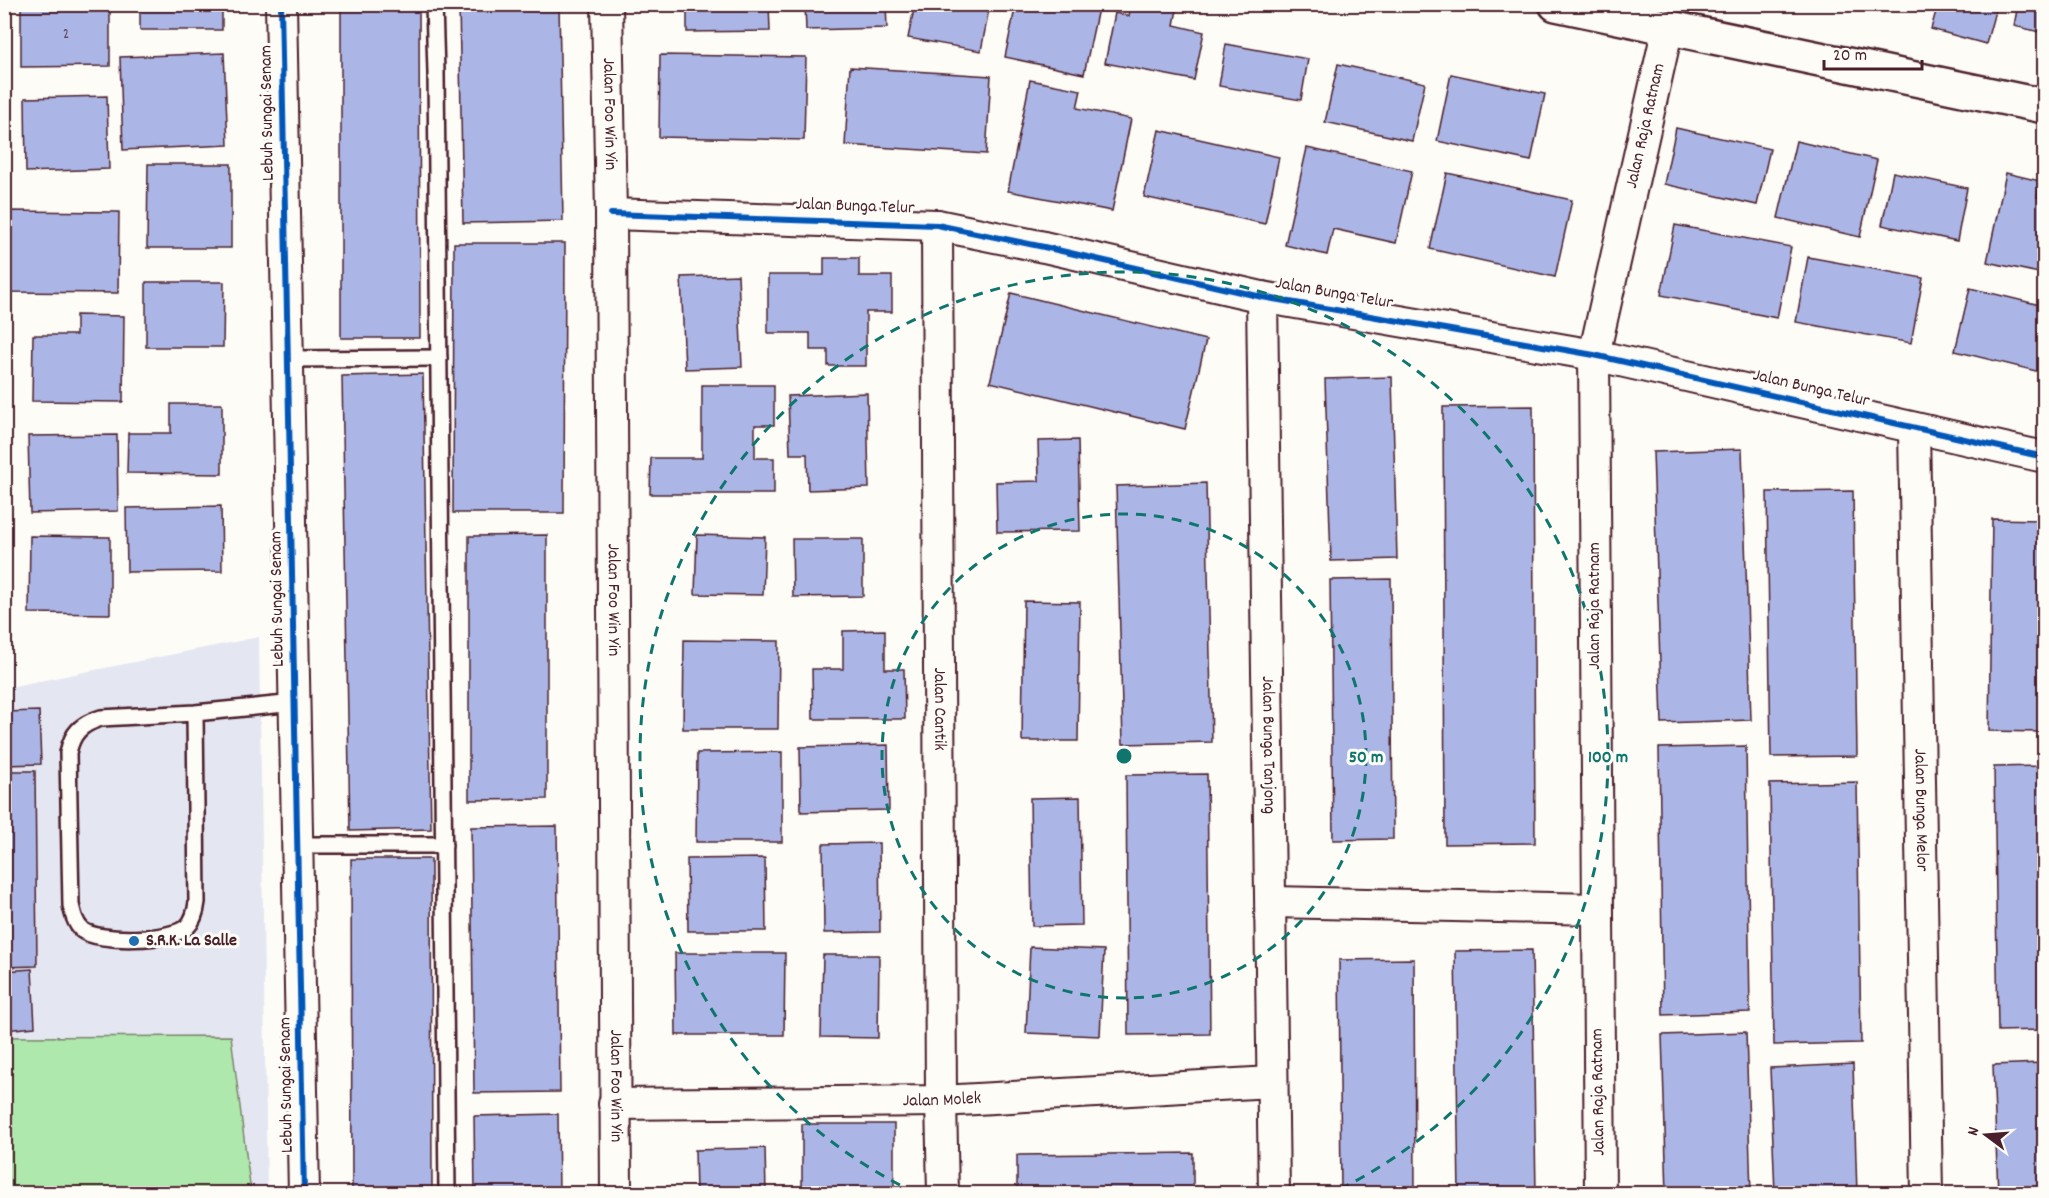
<svg xmlns="http://www.w3.org/2000/svg" width="2049" height="1198" font-family="Dekko,sans-serif">
  <style>
    .built { fill: #e4e7f2 }
    .green { fill: #afe8ac; stroke: #7c846c; stroke-width: 1.5 }
    .building { fill: #abb6e6; stroke: #4a1f2b; stroke-width: 1.5 }
    .lines { fill: none; stroke-linecap: round; stroke-linejoin: round }
    .lane-casing { stroke: #4a1f2b; stroke-width: 20 }
    .street-casing { stroke: #4a1f2b; stroke-width: 34 }
    .secondary-casing { stroke: #4a1f2b; stroke-width: 38 }
    .lane { stroke: #fdfcf7; stroke-width: 15 }
    .street { stroke: #fdfcf7; stroke-width: 30 }
    .secondary { stroke: #fdfcf7; stroke-width: 33 }
    .cycleway-casing { stroke: #fdfcf7; stroke-width: 10 }
    .cycleway { stroke: #0057b8; stroke-width: 6 }
    .ring { fill: none; stroke: #0f766e; stroke-width: 3; stroke-dasharray: 10 8 }
    .poi-dot { fill: #1f6fb2; stroke: #fdfcf7; stroke-width: 2 }
    .labels { text-anchor: middle; dominant-baseline: central; stroke-width: 6; stroke-linejoin: round; paint-order: stroke }
    .number-label { font-size: 15px; fill: #62455a }
    .street-label { font-size: 18px; fill: #4a1f2b; stroke: #fdfcf7 }
    .poi-label { font-size: 18px; font-weight: bold; fill: #4a1f2b; stroke: #fdfcf7; text-anchor: start }
    .centre { fill: #0f766e; stroke: #fdfcf7; stroke-width: 3 }
    .ring-label { font-size: 18px; text-anchor: middle; font-weight: bold; fill: #0f766e; stroke: #fdfcf7; stroke-width: 6; stroke-linejoin: round; paint-order: stroke }
  </style>
  <rect width="100%" height="100%" fill="#fdfcf7"/>
  <filter id="ink" filterUnits="userSpaceOnUse"><feTurbulence type="fractalNoise" baseFrequency=".0167" numOctaves="2"/><feDisplacementMap in="SourceGraphic" scale="12" xChannelSelector="R" yChannelSelector="G"/><feConvolveMatrix kernelMatrix="1 2 1 2 8 2 1 2 1" color-interpolation-filters="sRGB"/></filter>
  <g filter="url(#ink)">
    <polygon class="built" points="259,637 267,1193 5,1194 5,688"/>
    <polygon class="green" points="231,1036 251,1193 5,1193 5,1037"/>
    <g class="building">
      <polygon points="21,4 110,4 110,66 21,67"/>
      <rect x="140" y="4" width="82" height="26"/>
      <polygon points="341,4 419,4 420,338 341,338"/>
      <polygon points="459,4 559,4 563,221 463,223"/>
      <polygon points="687,4 769,4 770,31 687,32"/>
      <polygon points="805,4 886,4 887,28 806,30"/>
      <polygon points="915,4 990,4 981,51 908,38"/>
      <polygon points="1016,4 1099,4 1084,74 1005,57"/>
      <polygon points="1131,4 1178,4 1174,25 1204,32 1194,80 1105,63 1115,13 1129,16"/>
      <polygon points="1938,4 1997,4 1986,44 1931,29"/>
      <polygon points="2018,4 2044,4 2044,33 2014,26"/>
      <polygon points="1226,44 1308,59 1301,100 1219,86"/>
      <polygon points="224,53 228,145 123,150 120,57"/>
      <polygon points="660,55 806,57 804,140 659,137"/>
      <polygon points="1338,64 1425,83 1412,141 1325,122"/>
      <polygon points="850,67 991,76 986,154 845,145"/>
      <polygon points="1451,74 1545,94 1531,161 1437,141"/>
      <polygon points="1030,80 1081,90 1077,108 1131,119 1112,211 1008,191"/>
      <polygon points="107,96 109,169 26,172 25,98"/>
      <polygon points="1676,128 1770,149 1757,205 1664,184"/>
      <polygon points="1159,130 1279,157 1265,224 1144,197"/>
      <polygon points="1796,141 1877,160 1860,237 1778,218"/>
      <polygon points="1307,148 1412,171 1396,243 1333,229 1327,255 1285,245"/>
      <polygon points="148,164 231,164 231,248 147,248"/>
      <polygon points="1893,172 1967,188 1957,241 1882,225"/>
      <polygon points="1447,173 1572,200 1555,277 1430,249"/>
      <polygon points="2006,173 2040,181 2037,197 2044,198 2044,274 1987,262"/>
      <polygon points="4,211 119,212 118,293 4,292"/>
      <polygon points="1675,225 1791,247 1777,318 1661,295"/>
      <polygon points="454,243 565,243 564,513 453,513"/>
      <polygon points="1808,257 1923,278 1911,343 1796,322"/>
      <polygon points="824,258 859,258 859,276 892,276 892,312 866,312 866,366 828,366 828,350 810,350 810,333 768,333 768,275 824,275"/>
      <polygon points="738,275 742,367 685,369 681,277"/>
      <polygon points="146,282 224,282 223,347 146,347"/>
      <polygon points="1970,288 2044,306 2044,373 1955,351"/>
      <polygon points="1011,293 1206,340 1185,429 990,382"/>
      <polygon points="76,315 124,316 123,402 32,401 33,335 76,335"/>
      <polygon points="423,374 431,829 350,831 342,376"/>
      <polygon points="1392,377 1397,559 1331,561 1325,379"/>
      <polygon points="702,385 774,385 774,425 755,425 755,458 774,458 774,494 650,494 651,458 702,458"/>
      <polygon points="867,393 869,488 808,490 807,454 790,454 788,396"/>
      <polygon points="171,404 222,404 222,474 127,473 128,433 171,433"/>
      <polygon points="1533,406 1535,843 1445,844 1443,407"/>
      <polygon points="117,435 118,511 30,513 28,436"/>
      <polygon points="1078,440 1080,531 997,532 996,482 1039,481 1038,441"/>
      <polygon points="1742,449 1751,720 1662,723 1653,452"/>
      <polygon points="1206,483 1212,742 1123,744 1116,486"/>
      <polygon points="1853,491 1857,756 1771,757 1767,492"/>
      <polygon points="221,506 222,571 127,572 126,508"/>
      <polygon points="1992,519 2044,520 2044,732 1989,731"/>
      <polygon points="547,535 547,799 469,800 469,536"/>
      <polygon points="697,535 765,537 763,595 695,594"/>
      <polygon points="30,536 110,537 110,614 29,613"/>
      <polygon points="792,539 863,539 863,596 793,597"/>
      <polygon points="1391,579 1393,839 1333,840 1330,580"/>
      <polygon points="1024,601 1080,602 1078,741 1022,741"/>
      <polygon points="885,630 885,669 904,669 905,719 813,719 812,669 843,669 843,631"/>
      <polygon points="684,640 779,641 778,729 683,729"/>
      <polygon points="39,711 41,764 4,765 4,712"/>
      <polygon points="888,745 889,810 801,812 800,747"/>
      <polygon points="1746,746 1750,1012 1663,1015 1659,748"/>
      <polygon points="782,752 782,842 696,842 697,753"/>
      <polygon points="2044,766 2044,1030 1998,1031 1994,767"/>
      <polygon points="4,771 35,771 37,966 4,967"/>
      <polygon points="1207,774 1210,1034 1128,1035 1126,775"/>
      <polygon points="1857,782 1861,1043 1774,1045 1770,784"/>
      <polygon points="1080,797 1082,925 1032,926 1030,798"/>
      <polygon points="557,826 560,1092 474,1093 471,827"/>
      <polygon points="879,843 880,932 824,933 823,844"/>
      <polygon points="765,858 766,931 688,931 687,859"/>
      <polygon points="351,859 431,859 432,1194 352,1194"/>
      <polygon points="1030,947 1104,950 1100,1036 1026,1033"/>
      <polygon points="1532,950 1536,1194 1459,1194 1455,951"/>
      <polygon points="675,953 785,953 784,1035 676,1035"/>
      <polygon points="823,955 879,955 878,1038 821,1037"/>
      <polygon points="1414,959 1415,1194 1341,1194 1339,960"/>
      <polygon points="32,969 35,1027 4,1030 4,971"/>
      <polygon points="1746,1032 1751,1194 1667,1194 1662,1035"/>
      <polygon points="2044,1063 2044,1194 1998,1194 1993,1065"/>
      <polygon points="1853,1064 1857,1194 1775,1194 1770,1068"/>
      <polygon points="558,1114 559,1194 475,1194 474,1116"/>
      <rect x="802" y="1124" width="92" height="70"/>
      <polygon points="765,1148 766,1194 696,1194 695,1150"/>
      <polygon points="1193,1153 1193,1194 1017,1194 1017,1155"/>
    </g>
    <g class="lines">
      <g class="lane-casing">
        <g id="lane">
          <polyline points="434,4 436,73 447,1194"/>
          <polyline points="288,359 439,358"/>
          <path d="M195,713L197,902C196,911 194,920 187,927C171,941 99,943 82,930C75,923 73,914 71,905L68,753C72,733 81,724 101,718L195,713L295,703"/>
          <polyline points="298,845 444,845"/>
        </g>
      </g>
      <g class="street-casing">
        <g id="street">
          <polyline points="281,4 304,1194"/>
          <path id="s1" d="M607,4L611,214L616,1194"/>
          <polyline points="611,214 937,225 1044,247 1262,297 1594,355 2044,457"/>
          <path id="s2" d="M937,225L941,1101L943,1194"/>
          <path id="s3" d="M1262,297L1274,1194"/>
          <path id="s4" d="M1914,428L1927,1194"/>
          <polyline points="1272,902 1597,909"/>
          <path id="s5" d="M614,1104L941,1101L1271,1082"/>
          <path id="s6" d="M1600,1194L1594,355L1668,27"/>
        </g>
      </g>
      <g class="secondary-casing">
        <polyline id="secondary" points="1556,4 2044,106"/>
      </g>
      <use href="#lane" class="lane"/>
      <use href="#street" class="street"/>
      <use href="#secondary" class="secondary"/>
      <g class="cycleway-casing">
        <g id="cycleway">
          <polyline points="281,4 304,1194"/>
          <polyline points="611,214 937,225 1044,247 1262,297 1594,355 2044,457"/>
        </g>
      </g>
      <use href="#cycleway" class="cycleway"/>
    </g>
  </g>
  <g class="ring">
    <circle cx="1124" cy="756" r="242"/>
    <path d="M916 1193A484 484 0 1 1 1332 1193"/>
  </g>
  <circle class="poi-dot" cx="134" cy="941" r="6"/>
  <g class="labels">
    <g class="number-label">
      <text x="66" y="35">2</text>
    </g>
    <g class="street-label">
      <text transform="translate(268 113) rotate(-91)">Lebuh Sungai Senam</text>
      <text stroke="none"><textPath href="#s1" startOffset="110">Jalan Foo Win Yin</textPath></text>
      <text stroke="none"><textPath href="#s6" startOffset="1074">Jalan Raja Ratnam</textPath></text>
      <text transform="translate(855 207) rotate(2)">Jalan Bunga Telur</text>
      <text transform="translate(1334 294) rotate(10)">Jalan Bunga Telur</text>
      <text transform="translate(1811 389) rotate(13)">Jalan Bunga Telur</text>
      <text transform="translate(278 599) rotate(-91)">Lebuh Sungai Senam</text>
      <text stroke="none"><textPath href="#s1" startOffset="596">Jalan Foo Win Yin</textPath></text>
      <text transform="translate(1595 606) rotate(-90)">Jalan Raja Ratnam</text>
      <text stroke="none"><textPath href="#s2" startOffset="484">Jalan Cantik</textPath></text>
      <text stroke="none"><textPath href="#s3" startOffset="448">Jalan Bunga Tanjong</textPath></text>
      <text stroke="none"><textPath href="#s4" startOffset="382">Jalan Bunga Melor</textPath></text>
      <text transform="translate(287 1085) rotate(-91)">Lebuh Sungai Senam</text>
      <text stroke="none"><textPath href="#s1" startOffset="1082">Jalan Foo Win Yin</textPath></text>
      <text transform="translate(1599 1092) rotate(-91)">Jalan Raja Ratnam</text>
      <text stroke="none"><textPath href="#s5" startOffset="328">Jalan Molek</textPath></text>
    </g>
    <g class="poi-label">
      <text x="146" y="941">S.R.K. La Salle</text>
    </g>
  </g>
  <circle cx="1124" cy="756" r="9" class="centre"/>
  <g class="ring-label">
    <text x="1366" y="762">50 m</text>
    <text x="1608" y="762">100 m</text>
  </g>
  <rect width="2049" height="1198" fill="none" stroke="#fdfcf7" stroke-width="24"/>
  <rect x="12" y="12" width="2025" height="1174" fill="none" stroke="#4a1f2b" stroke-width="2" filter="url(#ink)"/>
  <g transform="translate(1986 1135) rotate(286)" stroke="#fdfcf7" stroke-width="4.5" paint-order="stroke">
  <path d="M0-4.5L10 22L0 15L-10 22Z" fill="#4a1f2b"/>
  <text y="-9" font-size="16" font-weight="bold" text-anchor="middle" fill="#4a1f2b">N</text>
  </g>
  <path d="M1824 60v9h98v-9" fill="none" stroke="#4a1f2b" stroke-width="3"/>
  <text x="1833" y="60" font-size="18" fill="#4a1f2b" stroke="#fdfcf7" stroke-width="4.5" paint-order="stroke">20 m</text>
</svg>
